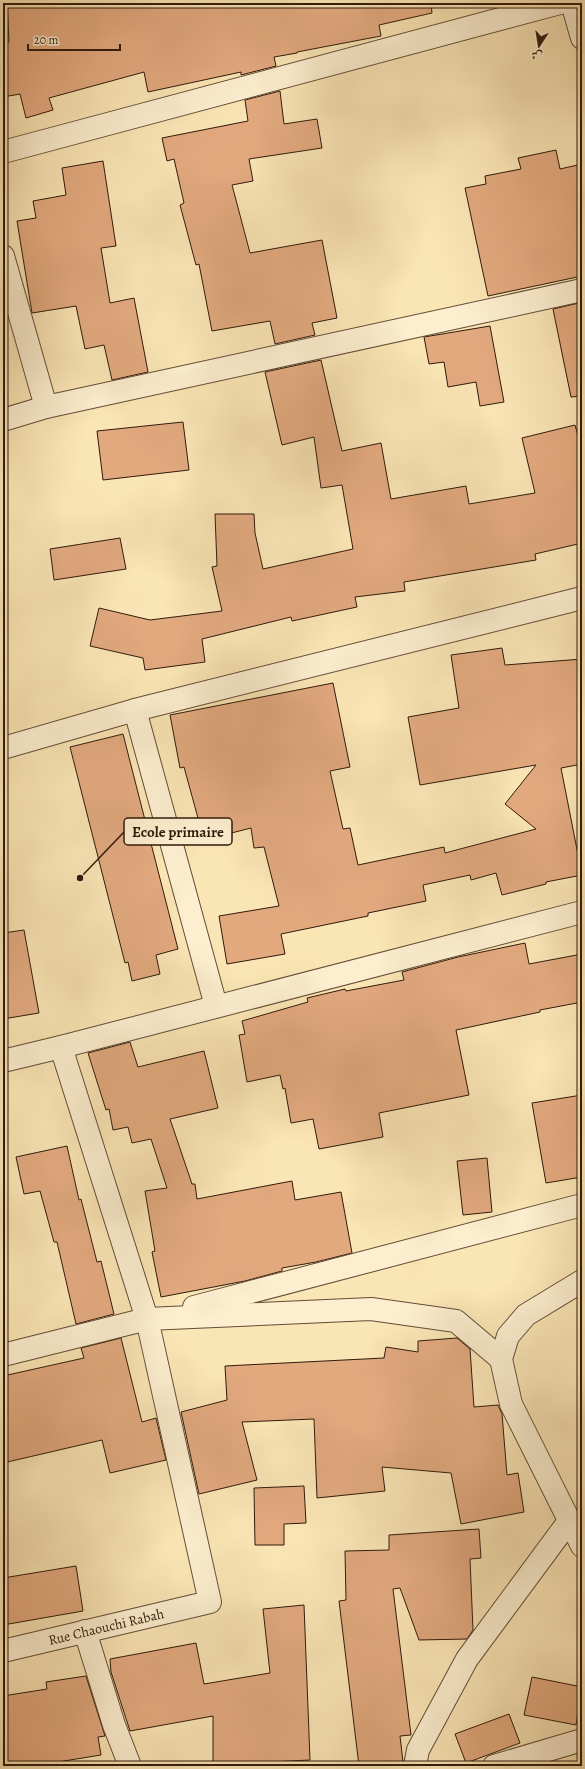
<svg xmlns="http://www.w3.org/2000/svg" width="585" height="1769" font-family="Alegreya,Amiri,serif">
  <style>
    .building { fill: #e2a97f; stroke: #311a0b }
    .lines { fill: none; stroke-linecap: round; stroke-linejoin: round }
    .minor-casing { stroke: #634d36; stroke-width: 24 }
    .minor { stroke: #fceecf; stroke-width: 22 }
    .labels { text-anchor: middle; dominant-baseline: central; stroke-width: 3.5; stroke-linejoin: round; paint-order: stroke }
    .street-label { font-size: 14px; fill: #311a0b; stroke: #fceecf }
    .leader { fill: none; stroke: #311a0b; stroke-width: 1.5 }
    .callout-dot { fill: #311a0b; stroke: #fceecf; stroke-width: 1.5 }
    .callout { fill: #fceecf; stroke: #311a0b; stroke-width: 1.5 }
    .callout-label { font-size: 15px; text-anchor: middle; font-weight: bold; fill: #311a0b }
  </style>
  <rect width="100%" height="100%" fill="#fae5b5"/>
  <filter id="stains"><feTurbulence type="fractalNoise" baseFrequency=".005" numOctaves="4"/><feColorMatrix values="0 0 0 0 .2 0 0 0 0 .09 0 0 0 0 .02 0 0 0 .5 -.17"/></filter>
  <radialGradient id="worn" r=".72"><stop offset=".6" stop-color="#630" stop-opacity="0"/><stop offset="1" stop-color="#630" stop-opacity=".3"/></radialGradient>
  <g class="building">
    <polygon points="7,3 431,3 432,13 379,25 381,36 297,52 297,53 274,57 276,66 241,75 241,72 148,92 144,72 49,98 53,110 26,118 20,94 3,97 3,43 9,42"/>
    <polygon points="280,91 284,124 317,119 322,148 249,159 253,181 232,185 250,253 322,240 337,318 312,323 315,335 275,344 270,321 212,331 199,264 196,265 180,205 184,203 174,159 167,161 162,138 248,121 245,100"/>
    <polygon points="556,150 560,169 582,164 582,276 488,296 465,188 486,184 485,176 521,169 518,158"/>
    <polygon points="103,161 116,246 101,248 110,303 134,298 148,372 112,380 104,345 85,349 76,306 32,313 17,221 36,218 33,201 66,195 62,168"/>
    <polygon points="579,303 582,317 582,396 571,397 553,309"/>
    <polygon points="490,326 504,402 480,406 476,382 448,387 444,362 429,364 424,337"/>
    <polygon points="321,360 342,451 381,443 391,499 466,486 469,504 535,493 522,438 575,425 582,450 582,543 535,554 536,560 404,582 405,591 355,597 357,607 292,621 291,617 202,639 205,662 145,670 143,658 90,646 99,608 150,620 222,611 212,567 217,566 215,514 254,514 255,533 263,569 353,549 342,485 321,488 314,437 282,445 265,372"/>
    <polygon points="183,422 189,470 103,480 97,431"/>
    <polygon points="120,538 126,569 54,580 50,549"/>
    <polygon points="502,648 505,665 582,659 582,764 561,768 582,875 546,882 546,884 502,895 496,873 471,880 470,875 423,885 426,901 368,913 368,916 281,934 285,954 227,964 219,916 279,906 264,847 254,848 251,828 204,840 184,767 180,768 170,715 333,683 350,767 330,771 343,829 350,828 358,865 444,847 445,853 536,829 505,804 536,765 420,785 408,717 459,708 451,655"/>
    <polygon points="123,734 178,949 156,955 160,974 132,981 128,962 125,963 70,747"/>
    <polygon points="24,930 39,1013 3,1019 3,933"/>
    <polygon points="525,943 529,964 582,954 582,1002 540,1010 540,1012 456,1030 469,1095 379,1113 383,1137 319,1149 313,1119 291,1123 285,1088 283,1089 280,1075 247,1082 239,1035 245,1034 242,1021 308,1002 307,998 345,989 346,991 404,980 402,972 458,957"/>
    <polygon points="130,1042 138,1067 204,1051 218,1108 170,1119 192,1184 195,1184 197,1199 292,1181 295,1200 341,1192 352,1253 316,1262 282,1268 282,1271 245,1281 161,1297 152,1252 155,1251 145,1191 167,1188 151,1139 132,1143 128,1127 113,1130 109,1109 106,1110 88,1053"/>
    <polygon points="582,1095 582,1177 546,1183 532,1103"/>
    <polygon points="67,1146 79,1200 81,1199 97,1262 101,1261 114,1314 76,1324 57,1242 54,1242 40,1191 24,1194 16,1157"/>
    <polygon points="487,1158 492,1212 463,1215 457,1161"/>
    <polygon points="121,1338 142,1422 156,1418 166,1460 110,1473 102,1440 3,1463 3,1376 84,1358 81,1348"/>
    <polygon points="457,1338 470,1349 474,1407 498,1405 502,1414 507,1475 518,1473 524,1512 461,1524 451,1473 382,1467 385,1491 317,1498 314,1419 242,1422 257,1480 199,1494 181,1412 227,1400 225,1366 384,1358 386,1347 418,1352 418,1341"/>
    <polygon points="304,1486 306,1523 284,1524 284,1545 255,1545 254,1488"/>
    <polygon points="479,1529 481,1558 470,1559 473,1630 467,1639 419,1640 400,1588 393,1589 411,1735 400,1736 403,1762 359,1766 339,1601 346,1600 345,1551 389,1550 389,1535"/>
    <polygon points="76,1566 83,1611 3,1625 3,1578"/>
    <polygon points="304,1605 310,1760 270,1762 270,1766 213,1766 213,1716 130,1731 111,1672 110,1659 196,1643 204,1684 270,1673 263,1609"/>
    <polygon points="86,1676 105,1736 98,1737 101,1755 33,1766 3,1766 3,1696 47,1689 46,1682"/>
    <polygon points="532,1677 582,1687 576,1725 524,1715"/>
    <polygon points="509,1714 520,1743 466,1763 455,1734"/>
  </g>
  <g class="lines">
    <g class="minor-casing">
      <g id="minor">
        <polyline points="572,3 582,38"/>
        <polyline points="3,152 560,3"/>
        <polyline points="3,256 46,407"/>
        <polyline points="3,420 46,407 582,290"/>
        <polyline points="135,710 216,1006"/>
        <polyline points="3,748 135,710 582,598"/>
        <polyline points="3,1061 61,1047 582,912"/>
        <polyline points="582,1281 526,1315 508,1336 501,1359 511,1404 582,1546"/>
        <polyline points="194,1307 582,1205"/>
        <polyline points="3,1355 147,1319 371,1309 456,1321 501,1359"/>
        <polyline points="85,1631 114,1725 130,1766"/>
        <path id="s1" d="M3,1651L210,1602L147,1319L61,1047"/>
        <polyline points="415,1766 418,1750 467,1659 569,1521"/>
        <polyline points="494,1766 582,1740"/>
      </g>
    </g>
    <use href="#minor" class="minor"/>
  </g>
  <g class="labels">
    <g class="street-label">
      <text stroke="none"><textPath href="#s1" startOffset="106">Rue Chaouchi Rabah</textPath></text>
    </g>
  </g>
  <path class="leader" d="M80 878L124 832"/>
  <circle class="callout-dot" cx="80" cy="878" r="4"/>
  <rect class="callout" x="124" y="818" width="108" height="27" rx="4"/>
  <g class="callout-label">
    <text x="178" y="837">Ecole primaire</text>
  </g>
  <rect width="585" height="1769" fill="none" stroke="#fae5b5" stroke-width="16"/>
  <rect x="4" y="4" width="577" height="1761" fill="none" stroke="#311a0b" stroke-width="2"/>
  <rect x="8" y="8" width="569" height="1753" fill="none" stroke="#311a0b"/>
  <g transform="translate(539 46) rotate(192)" stroke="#fceecf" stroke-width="3" paint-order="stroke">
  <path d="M0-3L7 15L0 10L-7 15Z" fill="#311a0b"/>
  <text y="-6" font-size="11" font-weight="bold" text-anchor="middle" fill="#311a0b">ش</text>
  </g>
  <path d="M28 44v6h92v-6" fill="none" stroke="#311a0b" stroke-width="2"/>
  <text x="34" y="44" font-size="12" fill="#311a0b" stroke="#fceecf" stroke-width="3" paint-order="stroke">20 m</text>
  <rect width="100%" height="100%" filter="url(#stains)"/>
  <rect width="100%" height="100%" fill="url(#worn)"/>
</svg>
